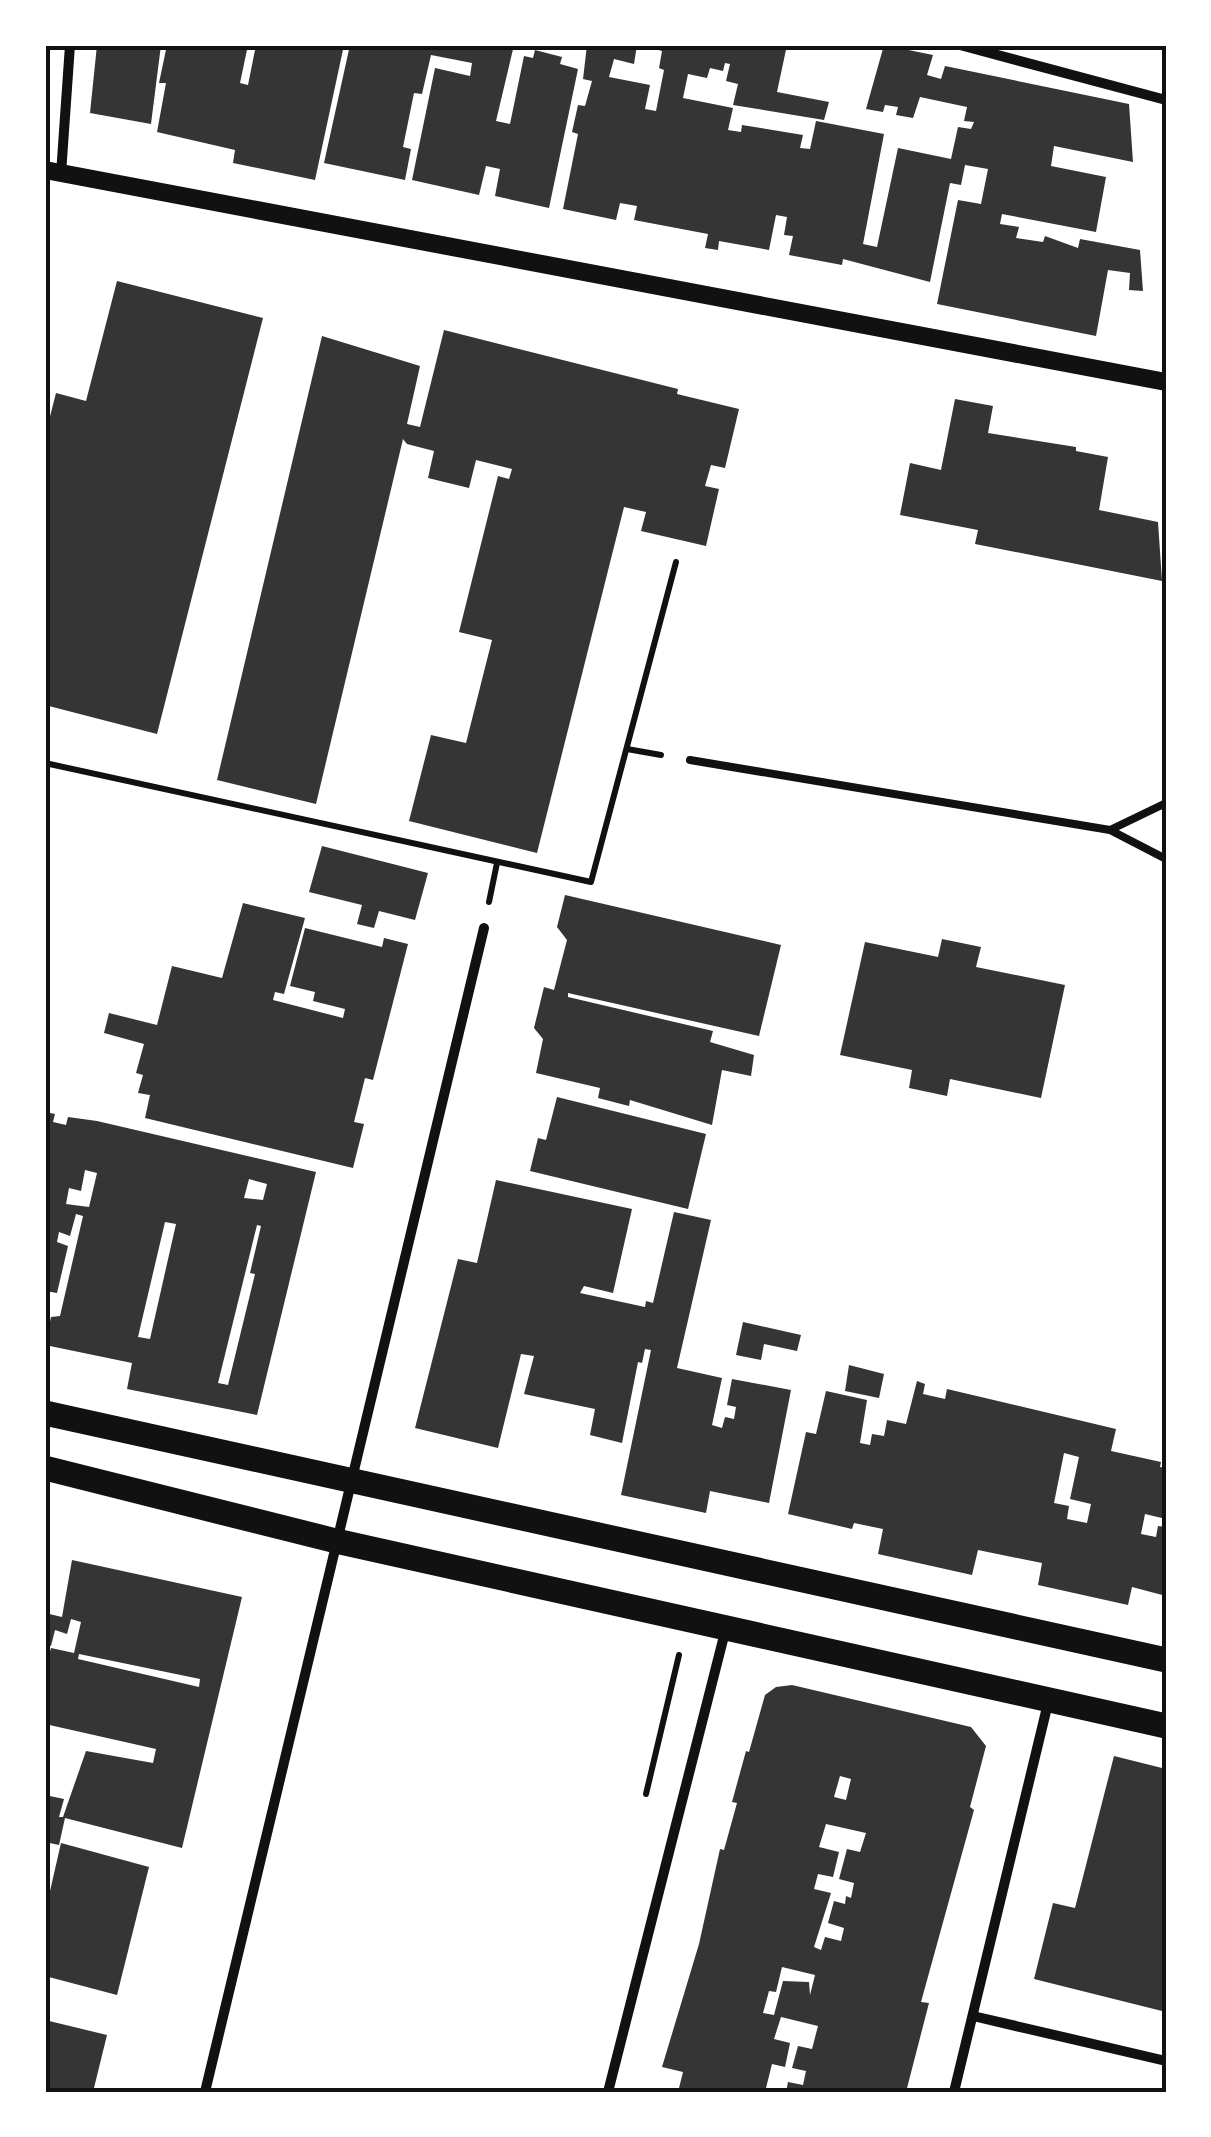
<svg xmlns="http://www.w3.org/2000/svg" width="1211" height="2137" font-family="'DejaVu Sans',sans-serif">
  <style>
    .building { fill: #353535; fill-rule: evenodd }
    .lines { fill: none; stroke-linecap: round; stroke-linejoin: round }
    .path { stroke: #111; stroke-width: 6 }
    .service { stroke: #111; stroke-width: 8 }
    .minor { stroke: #111; stroke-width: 10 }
    .tertiary { stroke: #111; stroke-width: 18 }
    .primary { stroke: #111; stroke-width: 25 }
    .neatline { fill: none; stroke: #111; stroke-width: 4 }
  </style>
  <rect width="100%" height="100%" fill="#fff"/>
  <g class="building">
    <polygon points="97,45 161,45 151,124 90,113"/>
    <polygon points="167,45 248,45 240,83 248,85 256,45 344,45 315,180 233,163 235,150 157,132 166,83 159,83"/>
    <polygon points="350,45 514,45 496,121 510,124 524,56 533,58 535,50 562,57 560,64 578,69 549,208 495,196 500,169 486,166 479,195 412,180 435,68 470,76 472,63 431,55 422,94 414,93 403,147 411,149 405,180 324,163"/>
    <polygon points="587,45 637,45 634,64 614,59 609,77 650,85 645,109 656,111 664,70 659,68 662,51 641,45 787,45 777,92 829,102 824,120 733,105 738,84 726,81 730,64 725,63 723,71 710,68 707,78 688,74 683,98 733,108 728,130 741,132 742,125 803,135 800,148 810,149 816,121 884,134 863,244 877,247 898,148 951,159 958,127 971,129 974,122 964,121 967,107 920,97 913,118 896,115 898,107 885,105 883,112 866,109 884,45 933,55 927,75 941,79 945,66 1129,104 1133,162 1054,146 1051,166 1106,177 1096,232 1002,214 1000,224 1019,227 1016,238 1043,242 1045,236 1078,248 1080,239 1140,250 1143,291 1129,290 1130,273 1108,270 1096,336 937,304 958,200 981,204 988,169 965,165 961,185 950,183 930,282 843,259 842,265 789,255 793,236 784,235 787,217 776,215 769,250 719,241 718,250 705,248 708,234 634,220 637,206 620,203 616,220 563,209 578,134 572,132 578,105 585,106 592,81 583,79"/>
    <polygon points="117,281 263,318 157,734 45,705 45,436 56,393 86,401"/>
    <polygon points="444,330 678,389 677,394 739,409 725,468 711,465 705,486 719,489 706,546 641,531 646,512 624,507 537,853 409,821 431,735 466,743 492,640 459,632 498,476 509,479 512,469 476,460 469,488 428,478 434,451 407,444 403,439 316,804 217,780 322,336 420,366 407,424 420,427"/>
    <polygon points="955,399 993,406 988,433 1076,447 1076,451 1108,457 1099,510 1158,522 1162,581 975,544 978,530 900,515 910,463 941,470"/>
    <polygon points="322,846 428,873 415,920 379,911 374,928 357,924 362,905 309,892"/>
    <polygon points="565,895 781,945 759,1036 568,993 568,997 713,1031 710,1042 754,1055 751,1076 722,1070 712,1125 630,1100 629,1106 598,1098 600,1088 536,1073 543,1039 534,1028 544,987 554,990 567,940 557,927"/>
    <polygon points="243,903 305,918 284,994 275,992 273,1000 343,1018 345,1009 313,1001 315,992 290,986 305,928 382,947 384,938 408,944 373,1080 365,1078 354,1122 364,1124 353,1168 145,1118 150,1095 138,1093 143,1075 136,1073 144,1044 104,1033 109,1013 157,1025 172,966 222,978"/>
    <polygon points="942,939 981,947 976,967 1065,985 1041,1098 950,1079 947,1096 909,1088 912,1070 840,1055 865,942 938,957"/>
    <polygon points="557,1097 706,1134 688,1209 530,1171 538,1138 546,1140"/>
    <path d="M45,1112L55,1114L53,1122L66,1125L68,1117L97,1121L316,1172L257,1415L127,1389L132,1363L45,1345L51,1317L60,1316L83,1216L76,1214L70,1236L59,1232L57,1242L68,1246L57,1293L45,1291ZM85,1170L97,1173L89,1207L66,1204L69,1188L81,1191ZM249,1179L267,1184L263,1200L244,1198ZM165,1222L176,1224L150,1339L138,1337ZM257,1225L261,1226L250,1273L255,1274L228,1385L218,1383Z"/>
    <polygon points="496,1180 632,1209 613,1293 584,1286 580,1293 645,1307 646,1301 653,1303 674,1212 711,1220 677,1368 722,1378 712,1425 722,1428 725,1417 734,1419 736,1407 727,1405 732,1379 791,1390 769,1503 710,1491 706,1513 621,1495 651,1350 645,1349 642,1363 638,1362 622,1443 590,1435 595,1409 524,1394 534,1356 521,1354 498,1448 415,1428 458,1259 477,1263"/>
    <polygon points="743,1322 801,1335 797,1351 764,1344 761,1360 736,1355"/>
    <polygon points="849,1365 884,1374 879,1398 845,1391"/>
    <path d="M917,1381L925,1384L923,1394L945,1399L947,1389L1116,1429L1111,1451L1161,1462L1160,1467L1166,1468V1519L1145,1514L1141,1534L1156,1537L1158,1526L1166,1527V1596L1132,1587L1128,1605L1038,1585L1042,1563L978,1550L972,1575L878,1554L883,1529L854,1523L852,1529L788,1514L806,1432L816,1434L826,1391L867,1400L860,1443L870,1445L872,1434L884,1436L887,1420L906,1424ZM1064,1453L1079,1457L1070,1499L1091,1504L1087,1523L1067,1519L1069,1506L1054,1503Z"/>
    <path d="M72,1560L242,1597L182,1848L65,1818L59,1845L45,1842V1795L64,1799L59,1817H63L86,1751L153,1763L156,1749L45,1724V1670L51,1648L74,1653L81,1622L71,1619L67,1634L55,1630L51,1646L45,1645V1613L62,1617ZM79,1654L200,1679L199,1687L78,1659Z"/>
    <path d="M792,1685L971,1727L986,1746L970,1807L974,1810L921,2002L929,2003L906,2092H786L788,2082L803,2085L806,2071L792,2068L798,2046L812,2049L818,2026L781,2017L774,2039L790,2043L785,2067L772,2064L765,2092H678L683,2072L662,2067L699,1944L720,1849L724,1850L737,1803L732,1802L746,1751L749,1752L765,1695L776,1687ZM840,1776L851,1779L846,1800L834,1797ZM826,1824L866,1833L860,1852L847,1849L839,1879L854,1883L851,1898L846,1896L845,1904L834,1901L828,1923L844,1928L841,1941L825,1937L821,1950L814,1947L831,1893L814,1889L818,1874L833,1877L839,1852L819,1847ZM782,1967L815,1975L810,1995L809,1982L783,1981L774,2015L763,2013L769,1991L776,1992Z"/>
    <polygon points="1114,1756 1166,1769 1166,2012 1034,1979 1053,1903 1075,1908"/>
    <polygon points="61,1843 149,1867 117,1995 45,1976 45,1913"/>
    <polygon points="45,2020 107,2035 93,2092 45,2092"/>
  </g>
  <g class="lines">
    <g class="path">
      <polyline points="627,749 661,755"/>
      <polyline points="45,763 591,882 676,562"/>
      <polyline points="489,902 497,863"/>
      <polyline points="646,1794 679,1655"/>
    </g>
    <g class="service">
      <polyline points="690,760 1110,830"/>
      <polyline points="1166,803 1110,830 1166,859"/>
    </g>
    <g class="minor">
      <polyline points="960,45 1166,100"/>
      <polyline points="61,174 70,45"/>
      <polyline points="973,2016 1166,2061"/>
      <polyline points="205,2092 484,928"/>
      <polyline points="608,2092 726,1628"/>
      <polyline points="954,2092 1049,1699"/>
    </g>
    <polyline class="tertiary" points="45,170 1166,382"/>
    <g class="primary">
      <polyline points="45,1413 1166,1660"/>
      <polyline points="45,1468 336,1541 1166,1726"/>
    </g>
  </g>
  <rect width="1211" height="2137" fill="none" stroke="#ffffff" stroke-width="95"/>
  <rect x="48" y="48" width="1116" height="2042" class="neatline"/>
</svg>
